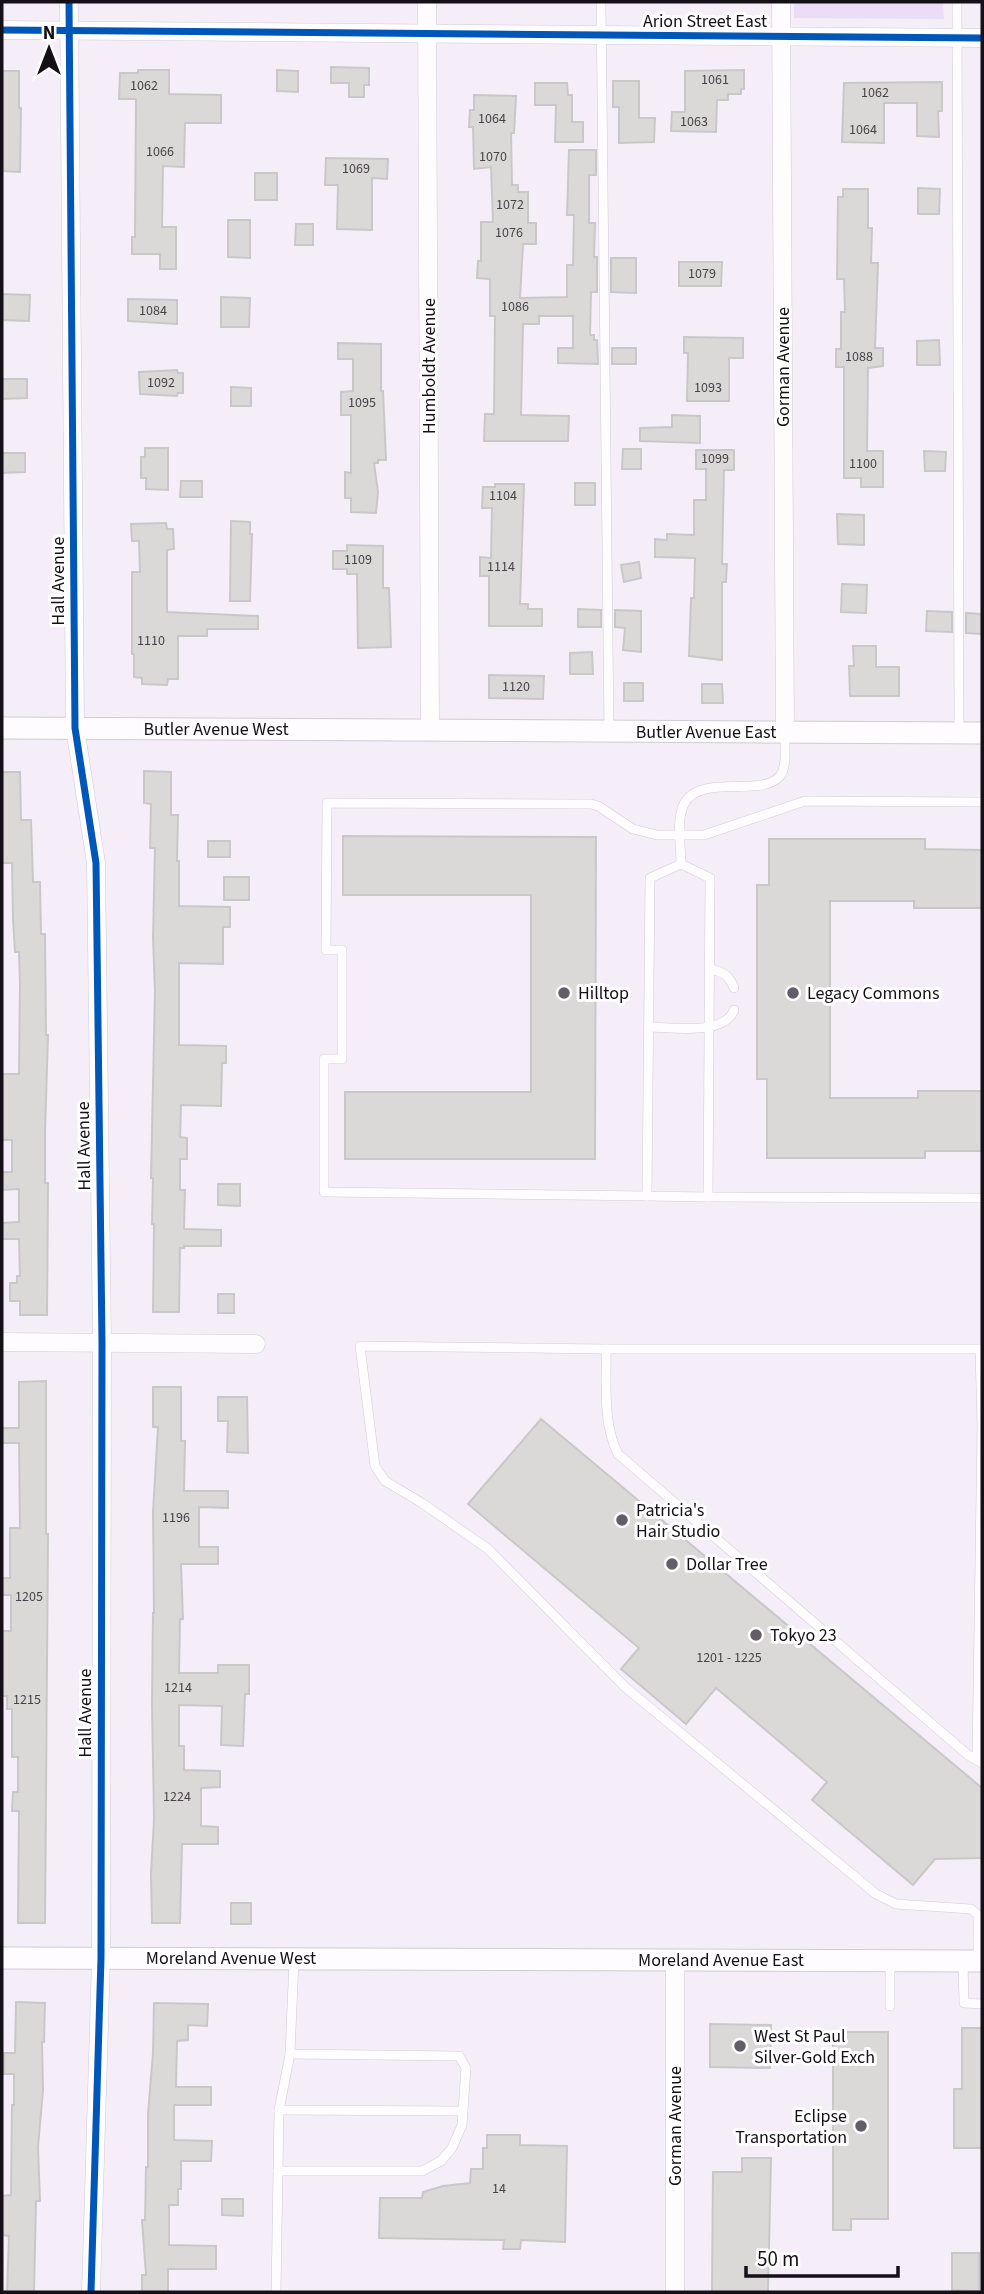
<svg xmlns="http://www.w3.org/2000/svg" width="984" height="2294" font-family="'Source Sans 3',sans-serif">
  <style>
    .green { fill: #eddcf7 }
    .building { fill: #dad9d8; stroke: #c9c8c8; stroke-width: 2 }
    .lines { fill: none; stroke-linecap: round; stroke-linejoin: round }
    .service-casing { stroke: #d1cbd5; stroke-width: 10 }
    .minor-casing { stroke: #d1cbd5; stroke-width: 19 }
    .tertiary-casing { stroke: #d1cbd5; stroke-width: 23 }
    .service { stroke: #fefcfe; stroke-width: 9 }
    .minor { stroke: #fefcfe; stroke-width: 18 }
    .tertiary { stroke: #fefcfe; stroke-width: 21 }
    .cycleway-casing { stroke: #fff; stroke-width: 11 }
    .cycleway { stroke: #0057b8; stroke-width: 7 }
    .poi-dot { fill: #635d67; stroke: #fff; stroke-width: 2.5 }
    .labels { text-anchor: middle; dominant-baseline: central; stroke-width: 6; stroke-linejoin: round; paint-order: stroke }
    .number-label { font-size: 14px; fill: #464248 }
    .street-label { font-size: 18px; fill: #150f18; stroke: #fff }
    .poi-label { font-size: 18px; fill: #150f18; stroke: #fff; text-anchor: start }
  </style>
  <rect width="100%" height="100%" fill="#f5eef9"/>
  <polygon class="green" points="794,2 943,2 944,19 794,18"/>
  <g class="building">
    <polygon points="331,67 369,68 369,85 364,85 364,97 349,97 349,83 331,83"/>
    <polygon points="138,70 169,70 169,94 221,95 221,123 185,123 184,167 163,166 162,227 176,227 176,269 160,269 160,254 132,254 132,237 135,237 136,99 119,99 120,73 138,73"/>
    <polygon points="277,70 298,71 298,92 277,91"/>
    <polygon points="744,70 744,89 741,89 741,94 728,94 728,100 717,100 716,132 671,131 672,112 685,112 685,71"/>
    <polygon points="2,71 19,71 19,108 21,108 20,172 2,171"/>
    <polygon points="613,81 639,81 639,118 655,118 654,142 619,143 619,107 613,107"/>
    <polygon points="942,82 942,111 938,111 939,137 917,136 917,103 884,103 884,143 842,142 844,83"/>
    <polygon points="535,83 567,83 568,95 572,95 572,122 583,122 583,142 555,142 556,105 535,105"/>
    <polygon points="474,95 516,96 514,133 511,133 512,185 518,185 518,192 528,192 528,223 536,223 536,244 523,244 520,298 567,297 567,265 573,265 574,215 567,215 569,150 596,150 596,175 589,175 589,223 595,223 594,257 597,257 597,292 591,292 590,335 594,335 594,340 597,340 598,364 558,363 558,348 573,348 573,316 539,316 539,324 523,324 521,415 569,416 568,441 484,441 485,414 494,414 495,316 490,316 490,279 477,278 478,261 481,261 481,222 493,222 491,167 474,169 473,127 469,127 470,110 474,110"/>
    <polygon points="326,158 388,159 387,179 372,178 372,230 337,229 338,185 325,185"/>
    <rect x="255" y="173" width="22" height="27"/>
    <polygon points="918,188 940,189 939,214 918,214"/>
    <polygon points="843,189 868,189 868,228 872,228 871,263 878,263 875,348 883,348 883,366 868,368 867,451 883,451 883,487 861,487 861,478 844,478 844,367 836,367 836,349 841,349 841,312 845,312 844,279 837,279 838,197 843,197"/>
    <polygon points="228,220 250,220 250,258 228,257"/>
    <polygon points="296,224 313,224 313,245 295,245"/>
    <polygon points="611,258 636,258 636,293 611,292"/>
    <polygon points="679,262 722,262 721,286 679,286"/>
    <polygon points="2,294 30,295 29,321 2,320"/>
    <polygon points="221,297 250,298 249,327 221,327"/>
    <polygon points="128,299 177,300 177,324 128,321"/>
    <polygon points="684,337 743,338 743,358 729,358 729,401 687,401 688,353 684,353"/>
    <polygon points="939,340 940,365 917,365 917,341"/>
    <polygon points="338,343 381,344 381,391 383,391 386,460 378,460 378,463 374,463 378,492 376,513 351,512 351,498 345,498 345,472 351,473 351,415 341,415 341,392 353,391 353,359 338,359"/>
    <rect x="612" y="348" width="24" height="16"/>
    <polygon points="177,370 178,373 183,373 183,393 178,393 177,396 140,394 139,372"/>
    <polygon points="2,379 27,379 27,398 2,399"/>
    <polygon points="231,387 251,388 251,406 231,406"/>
    <polygon points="672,415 700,416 700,443 640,441 640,428 672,427"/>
    <polygon points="145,448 168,448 168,490 146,489 146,478 141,478 141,457 145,457"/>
    <polygon points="623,449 641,449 641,469 622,469"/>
    <polygon points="696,450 734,450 734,470 724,470 722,564 727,564 726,582 722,582 722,660 689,656 691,598 694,598 695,558 655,557 655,539 667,540 667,534 694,535 694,500 706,500 706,469 696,469"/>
    <polygon points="924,451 946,452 945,471 925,471"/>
    <polygon points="2,453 25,453 25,472 2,473"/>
    <polygon points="181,481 202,481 202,497 180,497"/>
    <rect x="575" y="483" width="20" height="22"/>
    <polygon points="495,484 524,484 520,604 528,604 528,609 542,609 542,626 489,626 489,576 480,576 480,557 491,558 492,508 482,508 483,487 495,487"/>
    <polygon points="837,514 864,515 864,545 838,544"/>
    <polygon points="231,521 250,522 250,534 252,534 250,601 230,601"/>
    <polygon points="166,523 167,529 173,529 174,549 167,550 167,612 258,616 258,629 207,629 207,636 178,636 178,679 168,679 167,685 142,684 142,678 134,677 134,654 132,654 132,572 140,572 139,541 132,541 131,524"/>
    <polygon points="347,545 383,546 383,588 389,588 391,647 358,648 357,574 347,574 347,569 333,569 333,551 347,551"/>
    <polygon points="639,562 641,578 624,582 621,565"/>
    <polygon points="842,584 867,585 866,613 841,612"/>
    <polygon points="578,609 601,610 601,627 578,627"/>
    <polygon points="615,610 641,611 641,652 623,650 625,628 615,627"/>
    <polygon points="927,611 952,612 952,632 926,631"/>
    <polygon points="966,613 982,614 982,634 966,633"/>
    <polygon points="853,646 876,646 876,667 899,667 899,696 850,696 849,666 854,666"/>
    <polygon points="592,652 593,674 570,674 570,653"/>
    <polygon points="489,675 544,676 543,699 489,698"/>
    <rect x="624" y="683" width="19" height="18"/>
    <polygon points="702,684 722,684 723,703 702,703"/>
    <polygon points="144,771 171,772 171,815 178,815 177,861 179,861 179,906 230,907 230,927 223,927 223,964 179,963 179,1045 226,1046 226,1063 222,1063 221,1106 181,1105 180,1137 187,1138 187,1159 180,1159 180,1190 185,1190 184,1229 221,1230 221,1246 184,1246 184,1248 180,1248 179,1312 153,1312 154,1224 152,1224 153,1178 151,1178 155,991 153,938 155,848 150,848 151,804 144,803"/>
    <polygon points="2,772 20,772 21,820 31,820 33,882 40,882 41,934 45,934 46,1035 48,1035 45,1132 45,1183 48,1183 47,1315 20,1315 20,1301 10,1301 10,1283 17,1283 17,1276 20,1276 19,1239 2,1239 2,1223 19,1222 19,1189 2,1190 2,1172 12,1172 12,1140 2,1140 2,1074 19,1074 20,984 19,952 15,952 13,919 12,863 2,863"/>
    <polygon points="343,836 596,837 595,1159 345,1159 345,1092 531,1092 531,895 343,895"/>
    <polygon points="769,839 925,839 925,849 982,850 982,908 914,908 914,901 830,901 830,1098 918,1098 918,1091 982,1091 982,1151 925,1151 925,1158 767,1158 767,1079 757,1079 757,885 769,885"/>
    <rect x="208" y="841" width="22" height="16"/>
    <rect x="224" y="877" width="25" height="23"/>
    <polygon points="218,1184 240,1184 240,1206 218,1205"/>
    <rect x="218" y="1294" width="16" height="19"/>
    <polygon points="46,1381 46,1534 48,1534 45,1923 18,1923 19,1811 12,1811 13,1792 18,1792 18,1757 12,1757 12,1709 7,1709 7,1696 2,1696 2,1631 11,1631 11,1595 2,1595 2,1578 10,1578 10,1528 20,1528 19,1443 2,1443 2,1428 19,1428 19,1382"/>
    <polygon points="153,1387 181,1387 181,1441 185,1441 184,1491 228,1491 228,1508 199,1507 199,1547 218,1547 218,1564 181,1564 183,1619 180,1619 179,1673 218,1673 218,1665 249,1665 249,1694 245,1694 243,1746 221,1745 222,1706 179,1705 179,1746 184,1746 184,1770 220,1771 220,1787 201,1788 201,1826 218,1827 218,1844 182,1844 180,1923 152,1923 151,1874 154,1819 152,1705 153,1613 154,1613 153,1512 158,1427 153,1427"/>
    <polygon points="218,1397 247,1397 248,1453 227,1452 228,1421 218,1421"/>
    <polygon points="541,1419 982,1788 982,1858 935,1859 913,1885 812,1800 827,1782 716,1688 686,1724 621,1669 639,1648 468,1504"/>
    <rect x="231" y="1903" width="20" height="21"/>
    <polygon points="16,2002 45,2003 44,2042 42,2042 43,2090 38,2147 40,2201 36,2201 34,2292 7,2292 9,2236 2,2235 2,2196 11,2195 12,2105 14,2105 14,2074 4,2074 4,2053 15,2053"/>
    <polygon points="154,2003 208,2004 207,2026 188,2025 188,2040 177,2041 176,2087 211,2087 211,2105 174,2105 174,2140 212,2141 211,2161 181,2161 181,2189 178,2189 178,2205 169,2205 169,2245 216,2246 216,2269 168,2269 168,2292 142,2292 142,2275 146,2275 142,2220 145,2220 146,2167 148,2167 148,2114 153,2053"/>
    <polygon points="710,2024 771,2025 770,2068 710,2067"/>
    <polygon points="962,2028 982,2028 982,2148 954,2148 954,2089 962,2089"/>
    <polygon points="833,2032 888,2032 888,2219 851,2219 851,2230 833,2230"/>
    <polygon points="487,2135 520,2135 520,2145 567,2146 565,2242 521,2240 520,2249 503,2249 504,2240 379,2238 380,2198 422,2198 423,2192 443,2186 470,2183 471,2169 483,2169 483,2148 487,2148"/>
    <polygon points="742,2158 771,2158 768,2292 712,2292 713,2172 742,2172"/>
    <polygon points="222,2199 243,2199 243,2216 222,2215"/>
    <polygon points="952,2253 979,2253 979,2291 952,2290"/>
  </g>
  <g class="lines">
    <g class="service-casing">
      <g id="service">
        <polyline points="601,2 609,731"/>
        <polyline points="957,2 959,733"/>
        <path d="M681,864L650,878L647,1196L708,1197L710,878L681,864C681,846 676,820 684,804C699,773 762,798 780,776C788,766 784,744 785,732"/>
        <path d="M710,969C723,972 729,975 734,988"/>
        <path d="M649,1027C672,1027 724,1036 734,1010"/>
        <polyline points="647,1196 324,1192 324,1059 342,1059 342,950 326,950 327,803 591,804 598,806 633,829 657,835 704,835 805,801 982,802"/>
        <polyline points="708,1197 982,1198"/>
        <path d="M606,1349C607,1384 602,1422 618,1454L968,1755L982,1763"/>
        <polyline points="977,1760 982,1427 980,1349"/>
        <polyline points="890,1961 890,2006"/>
        <polyline points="963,1961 964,2003 982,2004"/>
        <polyline points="978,1961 978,1915 971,1909 896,1904 876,1894 625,1687 488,1549 422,1503 385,1481 375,1466 360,1346 606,1349 982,1349"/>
        <polyline points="279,2110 463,2111"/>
        <polyline points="278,2171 422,2171 441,2161 452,2148 462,2125 466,2068 459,2056 290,2054"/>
        <polyline points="276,2292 279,2110 290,2054 294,1960"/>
      </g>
    </g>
    <g class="minor-casing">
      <g id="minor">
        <polyline points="69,2 75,728 96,863 102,1342 101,1958 91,2292"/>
        <polyline points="427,2 430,731"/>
        <polyline points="781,2 785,732"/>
        <polyline points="2,30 982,38"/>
        <polyline points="2,1342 256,1344"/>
        <polyline points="675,1960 675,2292"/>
      </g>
    </g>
    <g class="tertiary-casing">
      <g id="tertiary">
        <polyline points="2,728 982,733"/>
        <polyline points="2,1958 982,1961"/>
      </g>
    </g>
    <use href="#service" class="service"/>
    <use href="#minor" class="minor"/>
    <use href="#tertiary" class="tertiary"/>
    <g class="cycleway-casing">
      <g id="cycleway">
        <polyline points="69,2 75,728 96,863 102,1342 101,1958 91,2292"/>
        <polyline points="2,30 982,38"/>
      </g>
    </g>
    <use href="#cycleway" class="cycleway"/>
  </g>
  <g class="poi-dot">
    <circle cx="564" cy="993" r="7"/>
    <circle cx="793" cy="993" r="7"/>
    <circle cx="622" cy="1520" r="7"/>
    <circle cx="672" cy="1564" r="7"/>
    <circle cx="756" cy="1635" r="7"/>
    <circle cx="740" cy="2046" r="7"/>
    <circle cx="861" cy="2126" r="7"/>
  </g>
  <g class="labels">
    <g class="number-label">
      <text x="715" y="80">1061</text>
      <text x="144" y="86">1062</text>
      <text x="875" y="93">1062</text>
      <text x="492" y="119">1064</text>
      <text x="694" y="122">1063</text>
      <text x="863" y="130">1064</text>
      <text x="160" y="152">1066</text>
      <text x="493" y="157">1070</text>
      <text x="356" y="169">1069</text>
      <text x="510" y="205">1072</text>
      <text x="509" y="233">1076</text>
      <text x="702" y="274">1079</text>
      <text x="515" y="307">1086</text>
      <text x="153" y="311">1084</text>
      <text x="859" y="357">1088</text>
      <text x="161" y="383">1092</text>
      <text x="708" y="388">1093</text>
      <text x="362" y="403">1095</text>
      <text x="715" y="459">1099</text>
      <text x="863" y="464">1100</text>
      <text x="503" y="496">1104</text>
      <text x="358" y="560">1109</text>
      <text x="501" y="567">1114</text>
      <text x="151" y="641">1110</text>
      <text x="516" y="687">1120</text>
      <text x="176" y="1518">1196</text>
      <text x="29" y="1597">1205</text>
      <text x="729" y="1658">1201 - 1225</text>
      <text x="178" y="1688">1214</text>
      <text x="27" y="1700">1215</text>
      <text x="177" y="1797">1224</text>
      <text x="499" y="2189">14</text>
    </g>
    <g class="street-label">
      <text x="705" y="21">Arion Street East</text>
      <text transform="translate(429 366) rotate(-90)">Humboldt Avenue</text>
      <text transform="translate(783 367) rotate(-90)">Gorman Avenue</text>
      <text transform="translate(58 581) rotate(-90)">Hall Avenue</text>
      <text x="216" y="729">Butler Avenue West</text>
      <text x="706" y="732">Butler Avenue East</text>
      <text transform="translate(84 1146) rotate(-91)">Hall Avenue</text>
      <text transform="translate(85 1713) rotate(-90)">Hall Avenue</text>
      <text x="231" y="1958">Moreland Avenue West</text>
      <text x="721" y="1960">Moreland Avenue East</text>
      <text transform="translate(675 2126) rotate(-90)">Gorman Avenue</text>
    </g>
    <g class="poi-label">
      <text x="578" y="993">Hilltop</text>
      <text x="807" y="993">Legacy Commons</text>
      <text x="636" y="1510">Patricia's<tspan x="636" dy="21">Hair Studio</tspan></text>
      <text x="686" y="1564">Dollar Tree</text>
      <text x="770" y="1635">Tokyo 23</text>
      <text x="754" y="2036">West St Paul<tspan x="754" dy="21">Silver-Gold Exch</tspan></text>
      <text x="847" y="2116" text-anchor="end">Eclipse<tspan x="847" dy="21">Transportation</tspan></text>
    </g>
  </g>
  <rect width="984" height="2294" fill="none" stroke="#150f18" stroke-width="7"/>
  <g transform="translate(49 49)" stroke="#ffffff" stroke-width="5" paint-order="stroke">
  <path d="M0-5L12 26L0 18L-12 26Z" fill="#150f18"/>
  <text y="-10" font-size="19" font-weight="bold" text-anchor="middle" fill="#150f18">N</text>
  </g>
  <path d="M746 2266v10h152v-10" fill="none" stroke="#150f18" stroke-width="3.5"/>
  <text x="757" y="2266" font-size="21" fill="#150f18" stroke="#ffffff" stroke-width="5" paint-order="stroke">50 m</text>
</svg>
